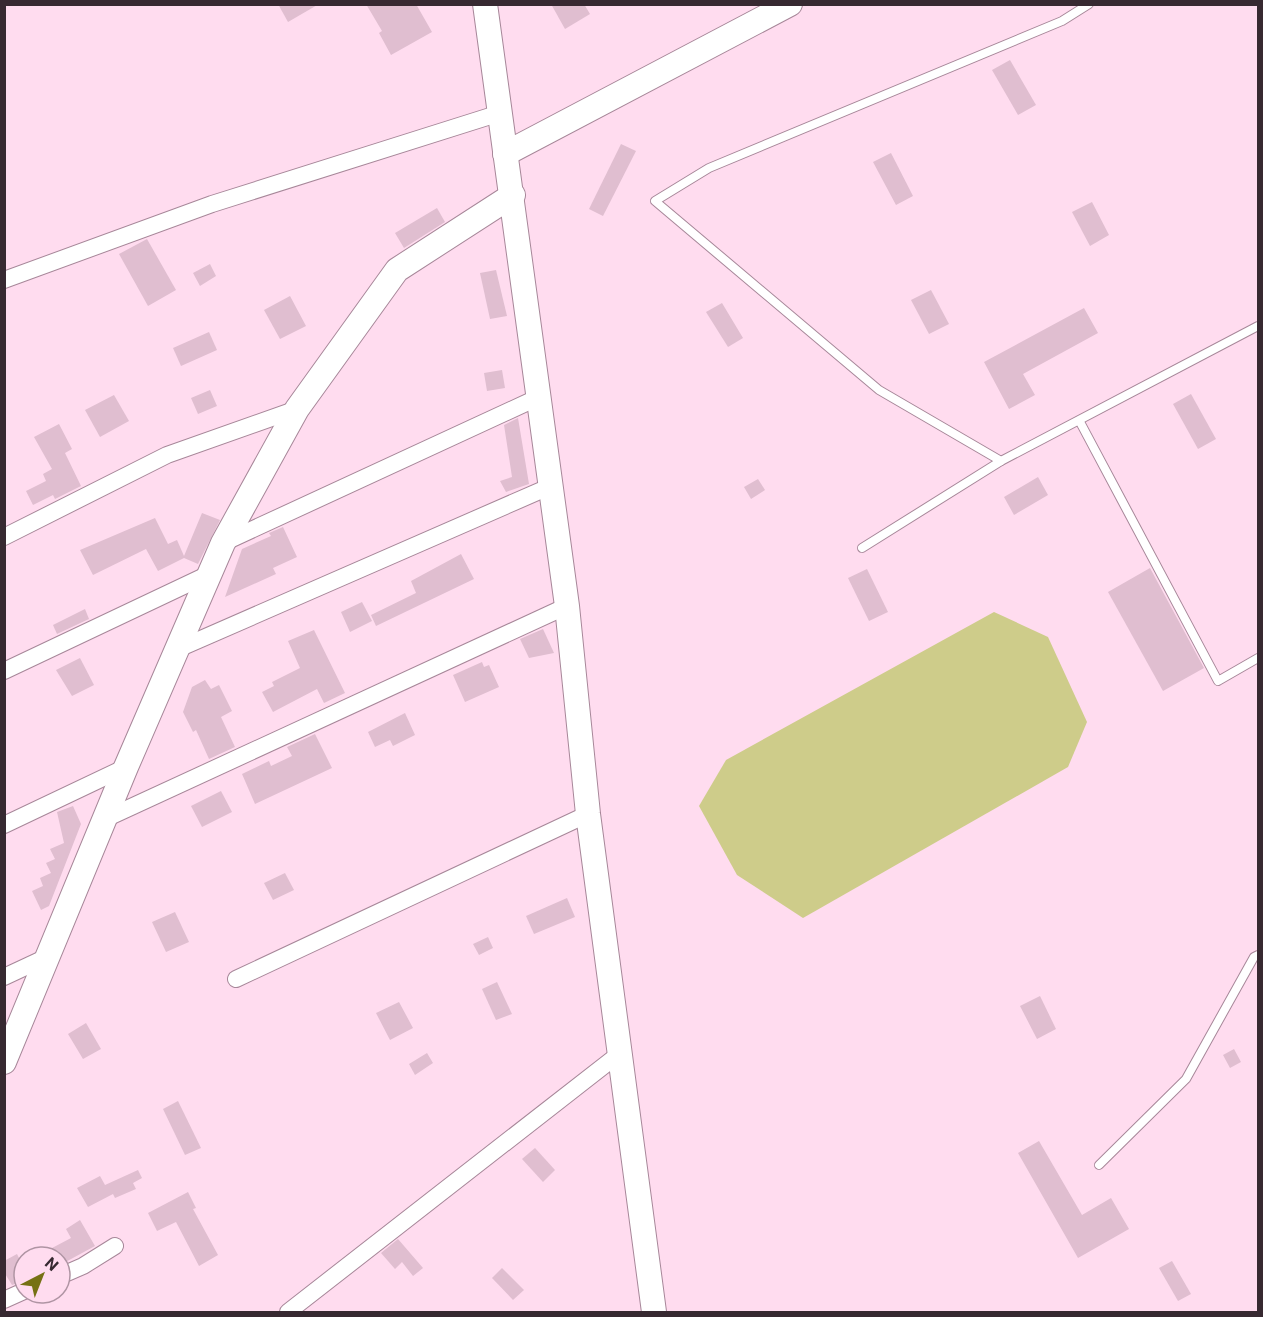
<svg xmlns="http://www.w3.org/2000/svg" width="1263" height="1317" font-family="Roboto,sans-serif">
  <style>
    .green { fill: #cecc8a }
    .building { fill: #e0bed0 }
    .lines { fill: none; stroke-linecap: round; stroke-linejoin: round }
    .lane-casing { stroke: #a78799; stroke-width: 10 }
    .street-casing { stroke: #a78799; stroke-width: 18 }
    .secondary-casing { stroke: #a78799; stroke-width: 26 }
    .lane { stroke: #fff; stroke-width: 8 }
    .street { stroke: #fff; stroke-width: 16 }
    .secondary { stroke: #fff; stroke-width: 24 }
  </style>
  <rect width="100%" height="100%" fill="#ffdcef"/>
  <polygon class="green" points="994,612 1048,637 1087,722 1068,767 803,918 737,875 699,806 726,760"/>
  <g class="building">
    <polygon points="278,4 319,4 288,22"/>
    <polygon points="366,4 416,4 432,32 391,55 379,33 382,31"/>
    <polygon points="551,4 584,4 590,14 565,29"/>
    <polygon points="1010,60 1036,105 1018,115 992,70"/>
    <polygon points="621,144 636,151 603,216 589,209"/>
    <polygon points="891,153 913,196 896,205 873,162"/>
    <polygon points="1092,202 1109,235 1090,246 1072,212"/>
    <polygon points="437,208 445,222 404,248 395,233"/>
    <polygon points="147,239 176,290 148,306 119,254"/>
    <polygon points="210,264 216,276 200,286 193,273"/>
    <polygon points="496,270 507,316 490,319 480,273"/>
    <polygon points="931,290 949,324 929,334 911,300"/>
    <polygon points="290,296 306,326 280,339 264,310"/>
    <polygon points="722,303 743,338 728,347 706,312"/>
    <polygon points="1084,308 1098,333 1023,374 1035,395 1009,409 984,362"/>
    <polygon points="209,332 217,350 181,366 173,348"/>
    <polygon points="502,370 505,388 487,391 484,373"/>
    <polygon points="210,390 217,406 198,414 191,398"/>
    <polygon points="1191,394 1216,439 1198,449 1173,404"/>
    <polygon points="114,395 129,421 100,437 85,410"/>
    <polygon points="518,418 529,484 506,492 500,481 512,477 504,425"/>
    <polygon points="59,424 72,449 65,453 81,486 55,499 53,495 33,505 26,491 46,481 43,474 52,469 34,437"/>
    <polygon points="1038,477 1048,495 1014,515 1004,497"/>
    <polygon points="758,479 765,490 751,499 744,487"/>
    <polygon points="202,513 220,520 198,564 184,558 158,571 146,549 93,575 80,550 155,518 168,544 177,540 184,556"/>
    <polygon points="283,527 297,557 273,568 276,574 225,597 242,549 271,536 269,533"/>
    <polygon points="461,554 474,579 376,626 371,615 416,593 411,581"/>
    <polygon points="1150,568 1204,668 1163,691 1108,592"/>
    <polygon points="867,569 888,612 869,621 848,578"/>
    <polygon points="362,602 372,621 350,632 341,612"/>
    <polygon points="85,609 89,619 57,634 53,625"/>
    <polygon points="543,629 554,653 529,658 520,639"/>
    <polygon points="314,630 345,693 324,703 317,689 273,712 262,692 274,686 272,682 300,668 288,641"/>
    <polygon points="80,658 94,685 72,696 56,670"/>
    <polygon points="482,662 484,667 489,665 499,687 465,702 453,675"/>
    <polygon points="205,680 211,689 219,685 232,711 221,717 235,747 209,759 196,730 193,732 183,712 192,687"/>
    <polygon points="405,713 415,735 393,746 390,740 375,747 368,732"/>
    <polygon points="315,734 332,768 255,804 242,774 269,761 271,766 292,756 287,747"/>
    <polygon points="221,791 232,812 202,827 191,806"/>
    <polygon points="73,806 81,824 49,906 41,910 32,891 43,886 40,878 51,873 46,863 55,859 50,849 64,843 57,812"/>
    <polygon points="285,873 294,890 273,900 264,883"/>
    <polygon points="567,898 575,917 534,934 526,916"/>
    <polygon points="175,912 189,942 166,952 152,922"/>
    <polygon points="488,937 493,948 479,955 473,944"/>
    <polygon points="497,982 512,1014 496,1020 482,989"/>
    <polygon points="1040,996 1056,1029 1037,1039 1020,1006"/>
    <polygon points="399,1002 413,1028 390,1040 376,1013"/>
    <polygon points="86,1023 101,1049 83,1059 68,1034"/>
    <polygon points="1234,1049 1241,1062 1230,1068 1223,1055"/>
    <polygon points="427,1053 433,1063 415,1075 409,1064"/>
    <polygon points="178,1101 201,1148 185,1155 163,1109"/>
    <polygon points="1039,1141 1082,1215 1111,1198 1129,1229 1078,1258 1018,1153"/>
    <polygon points="535,1148 555,1170 543,1182 522,1159"/>
    <polygon points="138,1170 142,1178 133,1183 136,1189 115,1198 113,1194 88,1207 77,1188 100,1176 105,1185"/>
    <polygon points="188,1192 196,1208 193,1209 218,1255 199,1266 176,1222 157,1231 148,1213"/>
    <polygon points="80,1220 95,1246 60,1265 60,1257 35,1257 71,1238 66,1229"/>
    <polygon points="398,1239 423,1268 413,1276 402,1262 395,1269 381,1253"/>
    <polygon points="17,1254 24,1268 24,1281 12,1285 4,1272 4,1261"/>
    <polygon points="1172,1261 1191,1294 1178,1301 1159,1268"/>
    <polygon points="502,1268 524,1290 513,1300 492,1278"/>
  </g>
  <g class="lines">
    <g class="lane-casing">
      <g id="lane">
        <polyline points="1080,422 1218,681 1258,658"/>
        <polyline points="1001,461 879,390 655,201 709,168 1062,21 1089,4"/>
        <polyline points="862,548 1001,461 1258,326"/>
        <polyline points="1099,1165 1186,1079 1254,957 1258,955"/>
      </g>
    </g>
    <g class="street-casing">
      <g id="street">
        <polyline points="4,280 212,204 500,113"/>
        <polyline points="4,537 167,455 297,409"/>
        <polyline points="223,543 539,397"/>
        <polyline points="178,649 551,486"/>
        <polyline points="4,671 211,573"/>
        <polyline points="105,819 567,606"/>
        <polyline points="4,825 126,767"/>
        <polyline points="4,977 49,956"/>
        <polyline points="236,979 588,814"/>
        <polyline points="60,1276 83,1266 115,1246"/>
        <polyline points="4,1300 24,1291"/>
        <polyline points="288,1312 619,1054"/>
      </g>
    </g>
    <g class="secondary-casing">
      <g id="secondary">
        <polyline points="485,4 567,606 588,814 654,1312"/>
        <polyline points="505,154 790,4"/>
        <polyline points="4,1062 126,767 223,543 297,409 397,270 513,195"/>
      </g>
    </g>
    <use href="#lane" class="lane"/>
    <use href="#street" class="street"/>
    <use href="#secondary" class="secondary"/>
  </g>
  <rect width="1263" height="1317" fill="none" stroke="#372931" stroke-width="12"/>
  <g transform="translate(42 1275) rotate(42)"><circle r="28" fill="#ffdcef" stroke="#af94a3" stroke-width="1.5"/>
  <path d="M0-4.5L10 22L0 15L-10 22Z" fill="#767114"/>
  <text y="-9" font-size="16" font-weight="bold" text-anchor="middle" fill="#372931">N</text>
  </g>
</svg>
